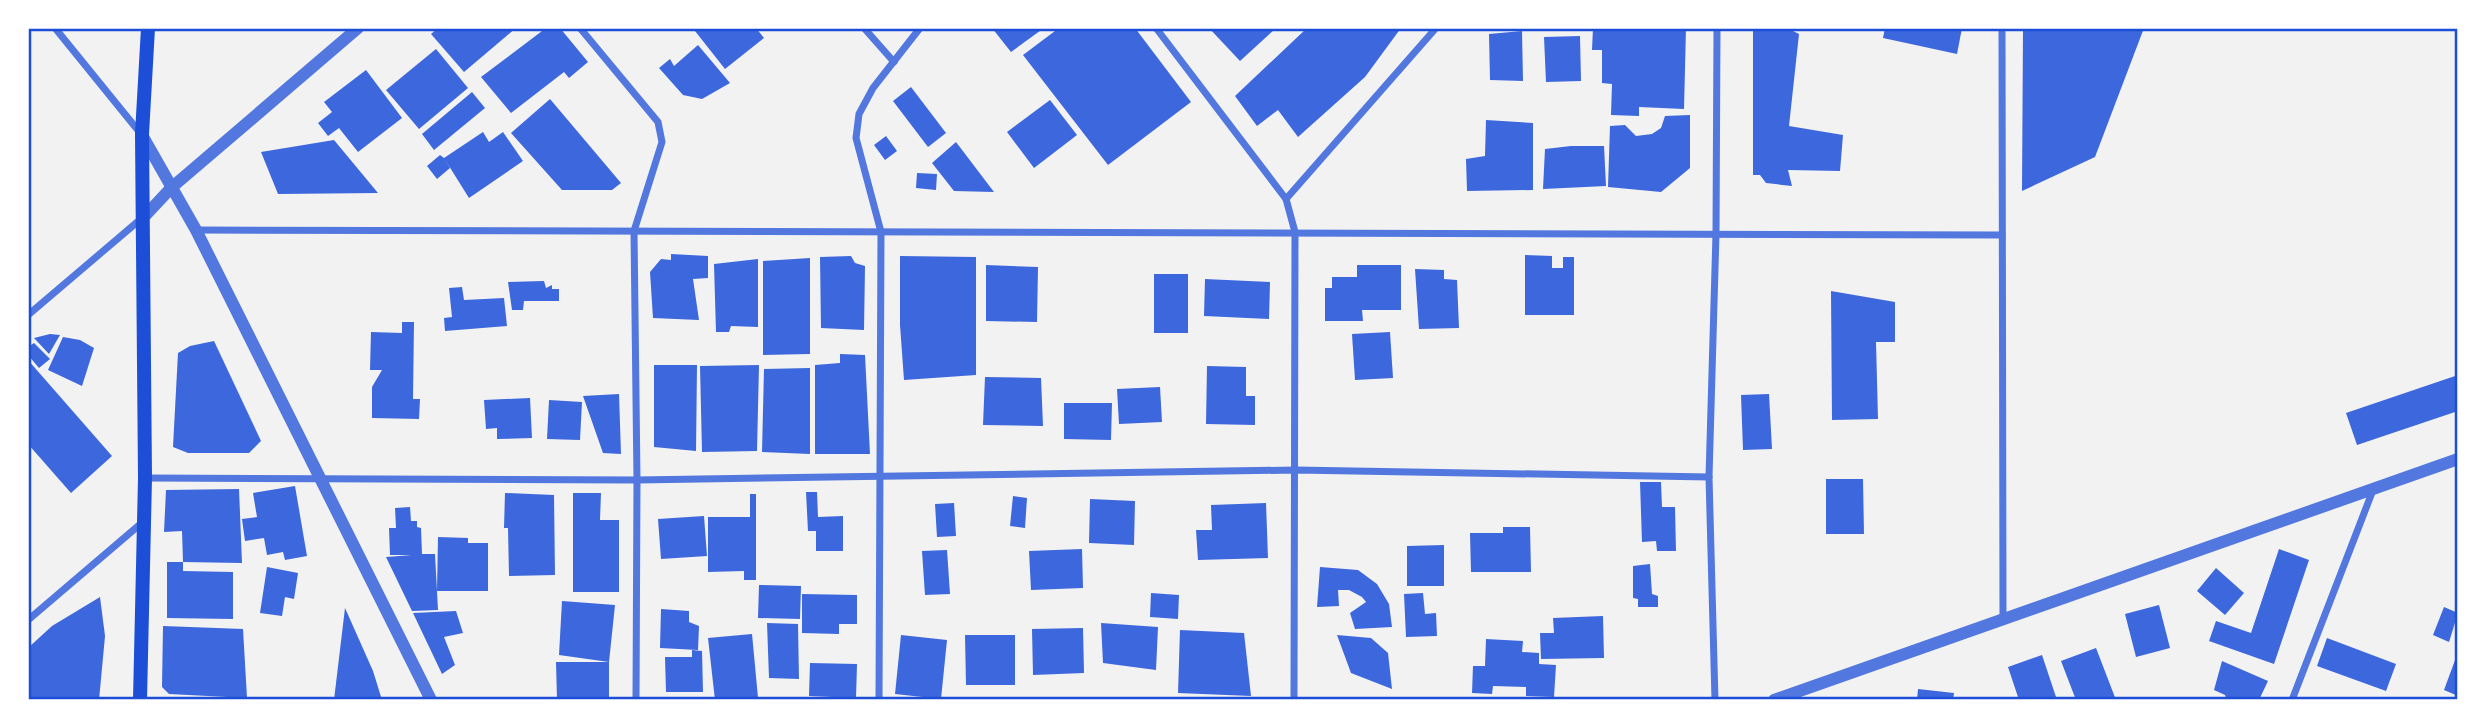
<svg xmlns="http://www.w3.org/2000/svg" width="2486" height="728" font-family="'Alegreya Sans',sans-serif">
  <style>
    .building { fill: #3d67dc }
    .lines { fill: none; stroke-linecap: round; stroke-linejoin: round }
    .minor { stroke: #5277de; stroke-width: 7 }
    .tertiary { stroke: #5277de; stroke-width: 12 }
    .secondary { stroke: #1d4ed8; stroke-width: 14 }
    .neatline { fill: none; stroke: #1d4ed8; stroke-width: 2.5 }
  </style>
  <rect width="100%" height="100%" fill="#f2f2f2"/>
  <g class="building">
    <polygon points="438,28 516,28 464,72 431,34"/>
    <polygon points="546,28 560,28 588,62 569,78 564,72 511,113 481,77"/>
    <polygon points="699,28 756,28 764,38 725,69 695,31"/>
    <polygon points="992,28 1044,28 1011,52"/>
    <polygon points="1059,28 1135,28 1191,102 1108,165 1023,55"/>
    <polygon points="1209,28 1276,28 1240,61"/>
    <polygon points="1307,28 1401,28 1365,77 1298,137 1278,110 1257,126 1235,96"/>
    <polygon points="1593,28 1686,28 1684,109 1639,107 1639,116 1611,115 1612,84 1602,83 1602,50 1592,50"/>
    <polygon points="1753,28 1791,28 1791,30 1799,34 1789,126 1843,135 1840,171 1788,170 1792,186 1766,183 1760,175 1753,175"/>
    <polygon points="1885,28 1962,28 1957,54 1883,38"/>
    <polygon points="2023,28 2144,28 2095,157 2022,191"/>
    <polygon points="1522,31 1523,81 1490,80 1489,34"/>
    <polygon points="1580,36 1581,81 1546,82 1544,37"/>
    <polygon points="698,45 730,83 702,99 683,95 659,68 670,59 674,66"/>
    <polygon points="436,49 468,88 419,129 386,90"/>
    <polygon points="366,70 402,118 358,152 339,128 328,136 318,123 332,112 324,102"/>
    <polygon points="911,87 946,133 928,147 893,101"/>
    <polygon points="472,92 485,108 434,150 422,134"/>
    <polygon points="550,99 621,183 612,190 562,190 511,133"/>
    <polygon points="1050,100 1077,135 1034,168 1007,132"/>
    <polygon points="1690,115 1690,168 1661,192 1608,187 1610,126 1625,125 1636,136 1652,134 1661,128 1665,116"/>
    <polygon points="1486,120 1533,123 1533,190 1467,191 1466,159 1485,156"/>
    <polygon points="483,132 489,142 503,132 523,161 469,198 444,158 450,168 437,179 427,166 440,155 444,158"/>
    <polygon points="886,136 897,151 885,160 874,145"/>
    <polygon points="334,140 378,193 278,194 261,152"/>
    <polygon points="956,142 994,192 954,191 932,163"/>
    <polygon points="1571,146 1604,146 1606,186 1543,189 1545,149"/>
    <polygon points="917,173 937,174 936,190 916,188"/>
    <polygon points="671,254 708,256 708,278 693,279 699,320 653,318 650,272 661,259 671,260"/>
    <polygon points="1525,255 1552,256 1552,268 1563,268 1563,257 1574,257 1574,315 1525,315"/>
    <polygon points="851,256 855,263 865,266 864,330 821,328 820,257"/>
    <polygon points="900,256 976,257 976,375 904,380 900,325"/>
    <polygon points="810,258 810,354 763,355 763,261"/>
    <polygon points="758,259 758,327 731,326 729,332 716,332 714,264"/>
    <polygon points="986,265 1038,267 1037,322 986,321"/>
    <polygon points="1357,265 1401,265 1401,310 1362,310 1363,321 1325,321 1325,288 1332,288 1332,277 1357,277"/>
    <polygon points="1415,269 1444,270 1444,279 1457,280 1459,328 1419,329"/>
    <rect x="1154" y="274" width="34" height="59"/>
    <polygon points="1205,279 1270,282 1269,319 1204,316"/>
    <polygon points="544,281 546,288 552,285 552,289 559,289 559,301 524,301 523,310 512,310 508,282"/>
    <polygon points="462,287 464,300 504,298 507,326 445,331 444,318 452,317 449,288"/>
    <polygon points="1831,291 1895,302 1895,342 1876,342 1878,419 1832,420"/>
    <polygon points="402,322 414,322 413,399 420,399 419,419 372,418 372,387 382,370 370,370 371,332 402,333"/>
    <polygon points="1390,332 1393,378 1355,380 1352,334"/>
    <polygon points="50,334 60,335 49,354 34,338"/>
    <polygon points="63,337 80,340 94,348 82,386 48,370"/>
    <polygon points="214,341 261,441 249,453 188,453 173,447 178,353 190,346"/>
    <polygon points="34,343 50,359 39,368 28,355 28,347"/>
    <polygon points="840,354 865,355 870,454 815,454 815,365 840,363"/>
    <polygon points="28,360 112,456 71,493 28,444"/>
    <polygon points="654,365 697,365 696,451 654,447"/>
    <polygon points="759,365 757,451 702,452 700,366"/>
    <polygon points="1207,366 1246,367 1246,396 1255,396 1255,425 1206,424"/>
    <polygon points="810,368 810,454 762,452 764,369"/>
    <polygon points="2458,375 2458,411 2357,445 2346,413"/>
    <polygon points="985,377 1041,378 1043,426 983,425"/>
    <polygon points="1160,387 1162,422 1119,424 1117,389"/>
    <polygon points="619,394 621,454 603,453 583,396"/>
    <polygon points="1769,394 1772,449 1743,450 1741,395"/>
    <polygon points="530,398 532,438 497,439 497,428 486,429 484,400"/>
    <polygon points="549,400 582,402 580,440 547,439"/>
    <polygon points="1064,403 1112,403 1111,440 1064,439"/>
    <polygon points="1826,479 1863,479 1864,534 1826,534"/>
    <polygon points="1640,482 1661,482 1662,507 1675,507 1676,551 1657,551 1656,541 1642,542"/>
    <polygon points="295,486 307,556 285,560 283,552 267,555 264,538 245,541 242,519 257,517 253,493"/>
    <polygon points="239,489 242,563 183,562 182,531 164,532 166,490"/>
    <polygon points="806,492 817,492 818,517 843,516 843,551 816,551 816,531 808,531"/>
    <polygon points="505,493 554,495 555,575 509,576 508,528 504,528"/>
    <polygon points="573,493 601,493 600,520 619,520 619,592 573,592"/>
    <polygon points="750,494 756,494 756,580 744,580 744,571 708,572 708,517 750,517"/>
    <polygon points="1013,496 1027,498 1025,528 1010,526"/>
    <polygon points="1090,499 1135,501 1134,545 1089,543"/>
    <polygon points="954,503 956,536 937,537 935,504"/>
    <polygon points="1266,503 1268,558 1198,560 1196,530 1212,530 1211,505"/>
    <polygon points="410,507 411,521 417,521 417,527 421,528 422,554 435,554 438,610 412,611 386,557 412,555 390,555 389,528 396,528 395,508"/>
    <polygon points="704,516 707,556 661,559 658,519"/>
    <polygon points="1503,527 1530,527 1531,572 1471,572 1470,533 1503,533"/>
    <polygon points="438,537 468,538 468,543 488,543 488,591 437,591"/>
    <polygon points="1444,545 1444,586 1407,586 1407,546"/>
    <polygon points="1082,549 1083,588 1031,590 1029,551"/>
    <polygon points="2279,549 2309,560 2274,664 2209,641 2216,621 2251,633"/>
    <polygon points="947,550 950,594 925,595 922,551"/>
    <polygon points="167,562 183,562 183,571 233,572 233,619 167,618"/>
    <polygon points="1650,564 1652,594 1658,596 1658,607 1638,607 1638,599 1633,598 1633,566"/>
    <polygon points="267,567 298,573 294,599 285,597 282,616 260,613"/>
    <polygon points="1320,567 1358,570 1377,584 1389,604 1392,627 1355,629 1350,613 1366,602 1362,597 1349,590 1338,590 1339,606 1317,607"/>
    <polygon points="2216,568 2244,593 2225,615 2197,591"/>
    <polygon points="759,585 801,586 800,619 758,618"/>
    <polygon points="1151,593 1179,595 1178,619 1150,617"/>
    <polygon points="1423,593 1425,614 1436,613 1437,636 1406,637 1404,594"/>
    <polygon points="802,594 857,595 857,624 839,624 839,634 802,633"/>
    <polygon points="100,597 105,636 99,700 28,700 28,648 52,626"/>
    <polygon points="562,601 615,605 609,662 559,655"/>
    <polygon points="2159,605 2170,648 2136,657 2125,614"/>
    <polygon points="2444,607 2458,613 2449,642 2433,635"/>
    <polygon points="345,608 373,671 382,700 334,700"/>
    <polygon points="661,609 689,611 689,622 699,626 698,650 660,648"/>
    <polygon points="456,611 463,633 444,637 455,665 442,674 413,613"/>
    <polygon points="1603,616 1604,658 1541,659 1540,633 1554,633 1553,618"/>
    <polygon points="767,623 798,624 799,679 769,678"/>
    <polygon points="1101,623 1158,627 1156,670 1103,663"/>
    <polygon points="163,626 243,629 247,698 169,694 162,687"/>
    <polygon points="1083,628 1084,673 1033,675 1032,629"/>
    <polygon points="1180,630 1244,633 1251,696 1178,693"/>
    <polygon points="752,634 758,698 715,700 708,638"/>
    <polygon points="901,635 947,640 941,699 895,694"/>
    <polygon points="965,635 1015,635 1015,685 966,685"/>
    <polygon points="1337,635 1371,638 1388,653 1392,689 1351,673"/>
    <polygon points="2327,638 2396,664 2386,691 2317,666"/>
    <polygon points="1486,639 1523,641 1522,652 1539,653 1539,664 1556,665 1554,697 1526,696 1526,687 1493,686 1492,694 1472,693 1473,666 1485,666"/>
    <polygon points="2096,648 2116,700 2076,700 2061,661"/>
    <polygon points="692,650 702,651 703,692 666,692 665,657 692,657"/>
    <polygon points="2458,652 2458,696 2444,690"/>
    <polygon points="2042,655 2057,700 2019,700 2008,667"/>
    <polygon points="2222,661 2268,681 2259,700 2227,700 2225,695 2214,690"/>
    <polygon points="556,662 609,662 609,700 557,700"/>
    <polygon points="810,663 857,664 856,698 809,696"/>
    <polygon points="1918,689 1954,693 1953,700 1917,700"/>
  </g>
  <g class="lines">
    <g class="minor">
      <polyline points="55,28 141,134"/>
      <polyline points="580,28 658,122 662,142 634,231 637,480 636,700"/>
      <polyline points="864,28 894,62"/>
      <polyline points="1156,28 1286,199 1295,232 1294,700"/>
      <polyline points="2002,28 2003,619"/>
      <polyline points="1286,199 1436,28"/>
      <polyline points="196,230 2002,235"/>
      <polyline points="28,315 142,218"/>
      <polyline points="145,478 637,480 1296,470 1709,477"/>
      <polyline points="28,620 144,521"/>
      <polyline points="879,700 881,232 856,138 859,114 873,88 920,28"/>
      <polyline points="1715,700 1709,477 1716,234 1717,28"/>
      <polyline points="2292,700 2373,490"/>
    </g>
    <g class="tertiary">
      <polyline points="142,135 196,230 431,700"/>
      <polyline points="143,218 171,188 358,28"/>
      <polyline points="1774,700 2458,459"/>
    </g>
    <polyline class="secondary" points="140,700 145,478 142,134 148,28"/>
  </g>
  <rect width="2486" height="728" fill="none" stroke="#ffffff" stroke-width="60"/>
  <rect x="30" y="30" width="2426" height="668" class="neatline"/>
</svg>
